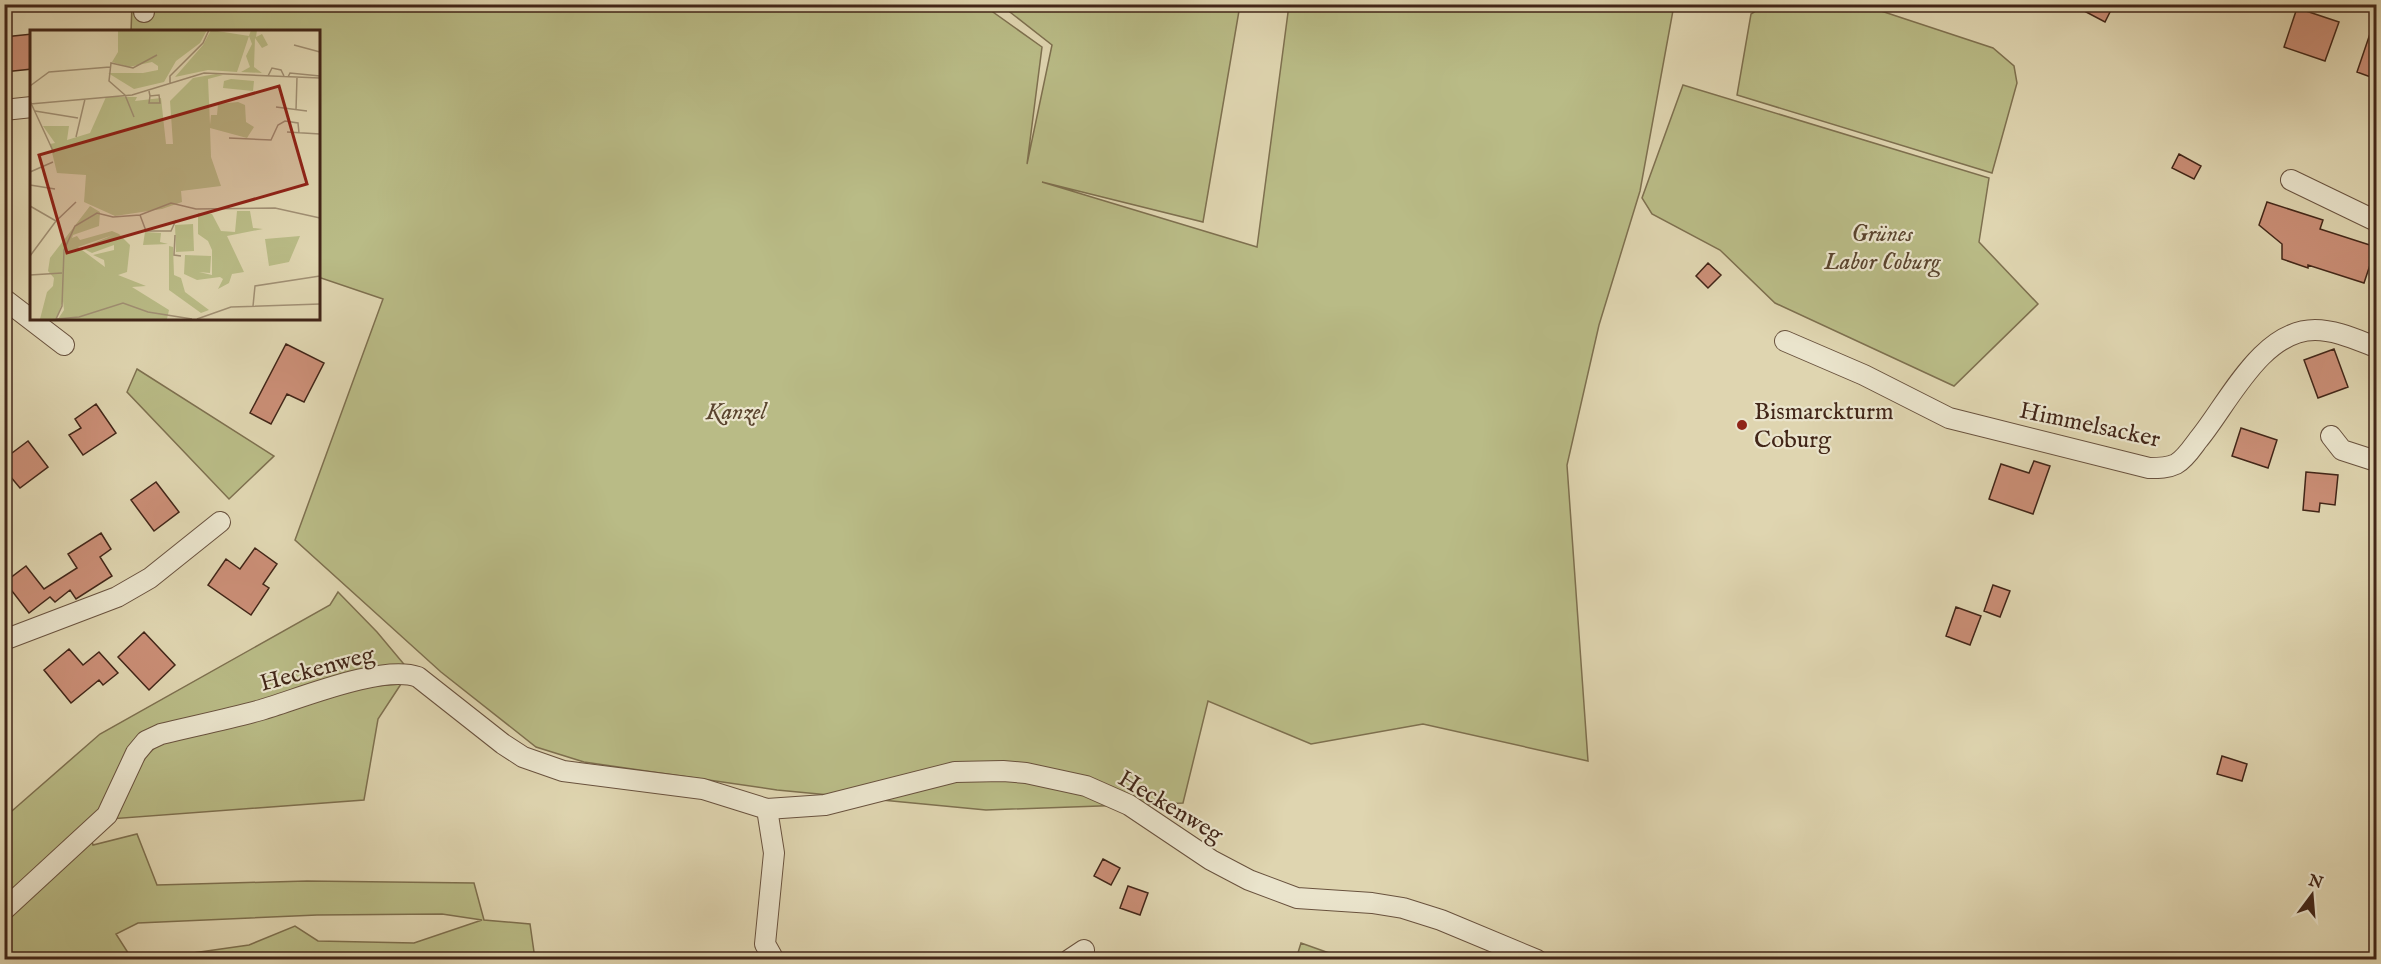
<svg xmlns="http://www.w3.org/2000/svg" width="2381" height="964" font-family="'IM FELL English',serif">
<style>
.green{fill:#b9bb86;stroke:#7e704f;stroke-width:1.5}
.building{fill:#ca8e76;stroke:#422618;stroke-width:1.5}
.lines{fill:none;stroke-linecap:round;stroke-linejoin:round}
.minor-casing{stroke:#69523e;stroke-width:22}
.minor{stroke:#eae4cc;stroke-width:20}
.poi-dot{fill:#8f2418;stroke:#eae4cc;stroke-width:2}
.labels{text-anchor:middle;stroke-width:4.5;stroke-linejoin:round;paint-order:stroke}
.park-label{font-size:24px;font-style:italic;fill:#5a442e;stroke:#eae4cc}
.poi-label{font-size:24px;fill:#422618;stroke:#eae4cc;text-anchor:start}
.street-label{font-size:24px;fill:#422618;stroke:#eae4cc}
.inset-road{fill:none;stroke:#a08f73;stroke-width:1.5}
.view{fill:#8f2418;fill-opacity:0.15;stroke:#8f2418;stroke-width:3}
.inset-edge{fill:none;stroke:#422618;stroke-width:3}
</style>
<rect width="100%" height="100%" fill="#dfd5b0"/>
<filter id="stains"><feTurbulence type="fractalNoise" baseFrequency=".00333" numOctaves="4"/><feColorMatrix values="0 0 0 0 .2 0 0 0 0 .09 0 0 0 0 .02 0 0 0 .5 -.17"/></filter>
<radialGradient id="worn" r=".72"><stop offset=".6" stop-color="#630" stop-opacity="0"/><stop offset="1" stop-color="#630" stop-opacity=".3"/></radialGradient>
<!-- green -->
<path class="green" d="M132,4L983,5L1042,47L1027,164L1052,45L1006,9L1007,5H1240L1203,222L1042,182L1257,247L1289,5H1674L1640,191L1599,325L1567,465L1588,761L1423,724L1311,744L1208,701L1183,803L986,810L777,790L584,762L536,747L441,672L295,540L383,299L318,277V32H131Z
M1765,5H1863L1993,48L2014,66L2017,83L1992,173L1737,95L1751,14Z
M1683,85L1989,178L1979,242L2038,304L1954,386L1775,303L1720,250L1652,214L1642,198Z
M137,369L274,456L229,499L127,392Z
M338,592L377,632L413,675L161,734L89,831L93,845L137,834L157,885L307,881L474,883L484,920L530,924L535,959L159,960L157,958L249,945L295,926L318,941L414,943L482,920L442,914L317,915L138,923L116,934L132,959H5V817L100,734L330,605Z
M401,684L378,719L364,800L110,819C122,798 138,761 157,746C162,743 169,741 175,739L363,687Z
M1301,943L1346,959H1296Z"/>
<!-- building -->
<path class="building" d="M2071,4H2114L2105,22Z
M2297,8L2339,22L2325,61L2284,47Z
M2374,22H2376V79L2357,72Z
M32,34V69L4,72V37Z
M2179,154L2201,166L2194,179L2172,168Z
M2267,202L2323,220L2320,229L2376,247L2364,283L2308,265V268L2282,259V244L2259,225Z
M1708,263L1721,275L1708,288L1696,276Z
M286,344L324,363L304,402L287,394L271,424L250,413Z
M2334,349L2348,387L2318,398L2304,360Z
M96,404L116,433L83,455L69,435L81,428L75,419Z
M2241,428L2277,440L2268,468L2232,456Z
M28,441L48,467L20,488L4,469V459Z
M2034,461L2050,466L2033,514L1989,499L2001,464L2029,473Z
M2306,472L2338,475L2335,505L2320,503L2319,512L2303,510Z
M156,482L179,512L154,531L131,500Z
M101,533L111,549L100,557L112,576L76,599L70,590L55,602L50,597L29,613L5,582L26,566L44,589L77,568L68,554Z
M255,548L277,564L263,584L269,588L251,615L208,585L226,559L240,569Z
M1993,585L2010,591L2000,617L1984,611Z
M1956,607L1981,616L1970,645L1946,636Z
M144,632L175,665L149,690L118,657Z
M69,649L83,665L99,652L118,673L103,685L99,680L71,703L44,670Z
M2222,756L2247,764L2242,781L2217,774Z
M1103,859L1120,868L1111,885L1094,876Z
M1128,886L1148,893L1140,915L1120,908Z"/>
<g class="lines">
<!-- minor casing -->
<g class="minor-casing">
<path id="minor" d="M144,4V12
M4,110L32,107
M2291,180L2376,221
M4,299L64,345
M1785,341L1864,375L1949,418L2149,468C2159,468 2168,468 2176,464C2185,459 2192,448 2198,440C2228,404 2261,330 2315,330C2336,330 2357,340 2376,347
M2331,436L2342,450L2376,461
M4,640L117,597L150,578L220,522
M767,809L774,853L765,944L774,960
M4,910L107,815L136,753L146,741L161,734C194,726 228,719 261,710C299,699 382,664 418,677L503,744L523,757L563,771L703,789L767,809L825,805L955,772L1003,771L1026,773L1086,786L1129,805L1211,860L1249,880L1297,898L1372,903L1403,908L1441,920L1537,960
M1069,960L1084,950"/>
</g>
<!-- minor -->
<use href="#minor" class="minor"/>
</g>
<!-- markers -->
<circle class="poi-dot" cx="1742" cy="425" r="6"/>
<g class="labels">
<!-- park labels -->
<g class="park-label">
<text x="1882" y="241">Grünes<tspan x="1882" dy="28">Labor Coburg</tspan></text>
<text x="736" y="419">Kanzel</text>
</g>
<!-- poi labels -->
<g class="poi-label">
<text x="1754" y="419">Bismarckturm<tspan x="1754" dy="28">Coburg</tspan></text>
</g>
<!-- street labels -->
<g class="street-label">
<text transform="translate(2090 424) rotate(12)" y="8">Himmelsacker</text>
<text transform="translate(317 668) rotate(-15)" y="8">Heckenweg</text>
<text transform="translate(1171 806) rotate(31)" y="8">Heckenweg</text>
</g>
</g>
<!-- overview -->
<g transform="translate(30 30)">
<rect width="290" height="290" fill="#dfd5b0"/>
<path d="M88,0H177L170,13L146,31L134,52L104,59L78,43H113L128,40V36L122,32L99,37L82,32L88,22ZM181,0L219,6L221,0H227L226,7L232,4L238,15L232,18L225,8L224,37L232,43L211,42L220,37L216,26L222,14L219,6L207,42L178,40L145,47L173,15ZM186,44L193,45L178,49L180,95L181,85H187L188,74L208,72L215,75L216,92L224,97L217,108L180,98L181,127L191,156L151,161L152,172L132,179L85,186L54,172L56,145L27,143L20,114L25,113L13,96H39L37,110L60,103L76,67H107L105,71L131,68L136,114H143L140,71L163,48ZM201,49L224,51L223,61L193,58L194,51ZM60,176L70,182L69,196L43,205L42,208L47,206L50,210L82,201L89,204L100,215L97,242L88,245L116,256L102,257L139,280L137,289H28L34,280L33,271L26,289H10L17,262L23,256L24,248L18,241L20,228ZM83,205L52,218L62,223L84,215V220L63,225L74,230L75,237L48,217ZM207,181H220L223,198L233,199L197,206L214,242L202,244L199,253L188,259L193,249L190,247L167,250L154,244L155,225L181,226L180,243L169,242L182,245V220L178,211L168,204V183L182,184L191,201L205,202ZM163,194L164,221L146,222L145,195ZM115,202L131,203L130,212L138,214L113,215ZM270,206L259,232L239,236L235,209ZM139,216L143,217L144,245L151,248L155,262L179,280L171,283L139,260Z" fill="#b9bb86" fill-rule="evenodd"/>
<path class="inset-road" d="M264,15L290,22M238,46L242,38L251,40L254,46M258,47L260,43L290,46M140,54V46L173,13L179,0M0,56L19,42L80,37M119,61L120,66L129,65L130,73H119L120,66M95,65L79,51L81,33L103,38L127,25M95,65L104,87M0,71L24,123M0,74L102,65L174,43L290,48M246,77L277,81M266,80L267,47M5,81L48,88M257,102L290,104M46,107L55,69M199,108L241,110L248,95L255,91L268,93L269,103M0,142L23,132M0,155L25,159M0,176L26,191L46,172M110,185L116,201H141L146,190M145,205L144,225L151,226M0,226L26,191M0,245L32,243M223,276L225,256L290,246M26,289L32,276L34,220L45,196L67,183L83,187L110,185L141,173L166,179L245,178L290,188M27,289L49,287L93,273L118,282L162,289M167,289L201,277L290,274"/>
<path class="view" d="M249,56L277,154L37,223L9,125Z"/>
<rect width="290" height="290" class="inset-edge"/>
</g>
<!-- margin -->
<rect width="2381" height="964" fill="none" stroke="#dfd5b0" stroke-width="24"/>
<rect x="6" y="6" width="2369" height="952" fill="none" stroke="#422618" stroke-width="3"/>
<rect x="12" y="12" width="2357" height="940" fill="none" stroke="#422618" stroke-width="1.5"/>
<!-- north arrow -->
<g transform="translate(2312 895) rotate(16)" stroke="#eae4cc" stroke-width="4.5" paint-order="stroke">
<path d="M0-4.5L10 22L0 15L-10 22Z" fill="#422618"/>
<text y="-9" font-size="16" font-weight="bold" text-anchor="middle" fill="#422618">N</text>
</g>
<rect width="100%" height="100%" filter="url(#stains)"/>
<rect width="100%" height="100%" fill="url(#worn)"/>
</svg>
